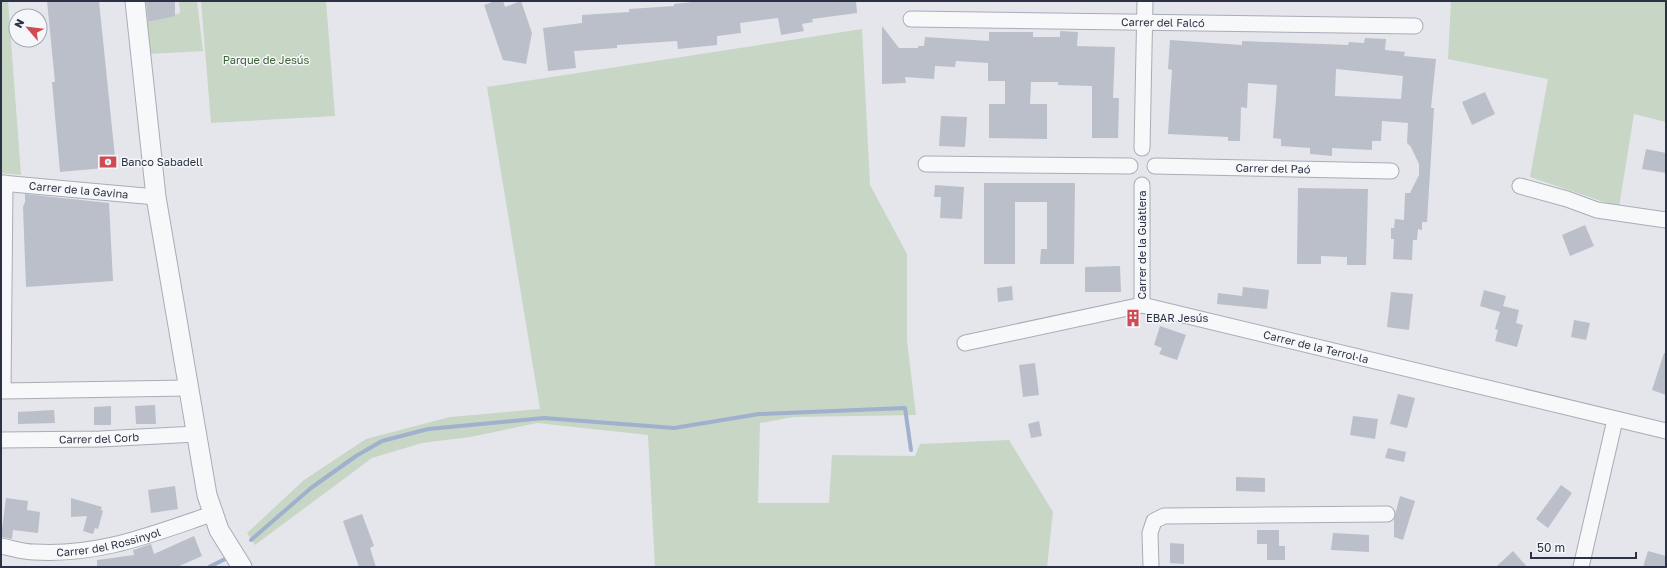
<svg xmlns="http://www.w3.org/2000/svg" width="1667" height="568" font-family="'Golos Text',sans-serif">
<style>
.green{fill:#c8d6c5}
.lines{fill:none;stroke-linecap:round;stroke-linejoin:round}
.stream{stroke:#9fb1cc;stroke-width:4}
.building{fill:#bbbfca;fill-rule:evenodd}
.minor-casing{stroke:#a9acb7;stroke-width:17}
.tertiary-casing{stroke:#a9acb7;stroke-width:21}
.minor{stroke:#f7f8fa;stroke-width:15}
.tertiary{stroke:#f7f8fa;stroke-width:19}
.labels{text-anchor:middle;stroke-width:3;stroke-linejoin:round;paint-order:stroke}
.street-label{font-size:11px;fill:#2b3245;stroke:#f4f6f9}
.park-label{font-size:11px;fill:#3c6138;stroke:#f4f6f9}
.poi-label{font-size:11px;fill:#2b3245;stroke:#f4f6f9;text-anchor:start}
</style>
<rect width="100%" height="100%" fill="#e4e6ec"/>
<!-- green -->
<path class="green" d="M1,1H8L21,175L1,173Z
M179,1H197L203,51L149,54L146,23L180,13Z
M201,1H326L335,116L211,123Z
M1451,1H1666V122L1634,114L1619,207L1530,177L1548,79L1448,59Z
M862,29L870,185L907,254V341L916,415L794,417L760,423L758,503H829L832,455L915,456L920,444L1009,440L1053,512L1047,567H655L648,435L537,423L470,437L422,443L372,458L255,545L247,533L304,480L366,439L450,417L540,409L487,87Z"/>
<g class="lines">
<!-- stream -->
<path class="stream" d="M251,540L311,488L356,456L382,441L428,429L544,418L674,428L759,414L905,408L911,450
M209,567L225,559"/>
</g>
<!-- building -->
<path class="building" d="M47,1H99L116,167L60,172L52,82H55Z
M146,1H175V16L148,22Z
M495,1H503L505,7L521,1L532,33L526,64L503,60L484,5Z
M701,1H856L857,13L812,19L813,22L802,24L804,31L781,35L778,18L740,23L741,33L717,36V45L678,49L677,41L617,45V48L574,51L576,68L548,71L543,28L582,23V15L629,12V9L674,6V4Z
M882,26L899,48H918V46H924L925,37L989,41V32H1033V37H1060V31L1078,32L1077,46L1115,47L1113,98H1119L1118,138H1092V86L1058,85V82H1031L1030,104H1047V139L989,138V104H1005V81H988V63L956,61L955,67L935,66L934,79L905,77L906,83L882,84Z
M1365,38L1386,39L1385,50L1405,52L1404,56L1436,59L1431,108H1434L1427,222H1422V230L1418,229L1417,240H1413L1412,260L1393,259L1394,239H1391V228H1394L1395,219L1404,220L1405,193H1410L1419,175V164L1411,147L1407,143L1408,123L1382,121L1381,141H1372V150L1332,148V156L1310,154V148L1281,146V139L1273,138L1277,85L1248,83L1247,108L1241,107L1240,141H1228V137L1168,134L1172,70L1168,69L1170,40L1242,45V41L1348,45L1349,42L1364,43ZM1336,69L1403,76L1401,99L1335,96Z
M1485,92L1495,114L1472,125L1462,102Z
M941,116L967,117L965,147L939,146Z
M1646,149L1666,153V173L1642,169Z
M984,183H1075L1074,264H1040L1041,249H1047V202H1015V264H984Z
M935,185L964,187L962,219L940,218L941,197H934Z
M1298,188L1368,189L1366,265H1347V257L1321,256V264H1297Z
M25,194L109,203L113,281L26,287L23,207L25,202Z
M1585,225L1594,246L1570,256L1562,235Z
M1120,266L1121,292H1085V267Z
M1012,286L1013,300L998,302L997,288Z
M1243,287L1269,290L1267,309L1217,304L1218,293L1242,296Z
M1484,290L1506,296L1503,306L1519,310L1516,323L1523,325L1517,347L1495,341L1498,330L1495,329L1500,312L1480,306Z
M1391,292L1413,294L1409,330L1387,327Z
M1574,320L1590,323L1586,340L1571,337Z
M1160,326L1186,335L1177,360L1159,354L1162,348L1154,345Z
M1664,353H1666V395L1652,390Z
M1035,363L1039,395L1023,397L1019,365Z
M1398,394L1415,398L1407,428L1390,424Z
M155,405L156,424H136L135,406Z
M111,406V425H94V407Z
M54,410L55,423L18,424V412Z
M1353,416L1378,419L1375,439L1350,435Z
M1039,421L1042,436L1031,438L1028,424Z
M1388,448L1406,452L1404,462L1385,458Z
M1236,477L1265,478V492L1236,491Z
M1561,485L1572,493L1548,528L1536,519Z
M175,486L178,509L151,513L148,490Z
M1400,496L1415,501L1403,540L1394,537V519Z
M6,498L28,501L27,510L40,512L38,533L13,530L12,539L1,537Z
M71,498L102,507L101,510L103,511L98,529L95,528L93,534L83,531L87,516L71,517Z
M362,514L374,546L370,548L376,567H359L343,521Z
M1257,530H1279V546H1285V560H1267V544H1257Z
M1333,533L1369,535V552L1331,550Z
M194,536L202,556L177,567H97V560L134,555L133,550L151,544L154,554Z
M1170,543L1184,544V564L1170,563Z
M1513,551L1527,567H1496Z
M1648,551L1666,556V567H1643Z"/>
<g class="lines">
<!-- minor casing -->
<g class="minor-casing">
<g id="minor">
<path id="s1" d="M911,19L1415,26"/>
<path d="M1142,148L1145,1"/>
<path d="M926,164L1130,166"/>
<path id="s2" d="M1155,166L1391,171"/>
<path id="s3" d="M1,183L156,197"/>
<path d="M5,183L3,391L188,388"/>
<path d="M1142,185V305"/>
<path d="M1520,186L1567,199L1597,210L1666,220"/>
<path id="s4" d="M965,343L1142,305L1666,431"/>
<path id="s5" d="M1,440L101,439L196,434"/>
<path id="s6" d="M1,546C12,548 23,552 34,552C100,556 152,534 212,514"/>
<path d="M1151,567L1150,533L1154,521L1164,516L1387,514"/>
<path d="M1581,567L1615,420"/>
</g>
</g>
<!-- tertiary casing -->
<g class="tertiary-casing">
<path id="tertiary" d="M135,1L156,197L207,495L219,530L242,567"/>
</g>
<!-- minor -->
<use href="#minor" class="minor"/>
<!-- tertiary -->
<use href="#tertiary" class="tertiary"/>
</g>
<!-- icons -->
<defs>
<g id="bank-bare" transform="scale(1.38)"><path d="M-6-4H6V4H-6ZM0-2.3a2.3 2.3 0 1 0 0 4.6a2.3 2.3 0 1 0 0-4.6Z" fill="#d04a53" stroke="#f4f6f9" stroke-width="2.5" paint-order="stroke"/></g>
<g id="building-bare" transform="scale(1.38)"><path d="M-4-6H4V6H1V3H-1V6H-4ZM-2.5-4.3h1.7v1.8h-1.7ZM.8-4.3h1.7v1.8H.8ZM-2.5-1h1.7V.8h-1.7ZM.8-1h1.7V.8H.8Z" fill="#d04a53" stroke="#f4f6f9" stroke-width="2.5" paint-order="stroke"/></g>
</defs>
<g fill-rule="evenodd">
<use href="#bank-bare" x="108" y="162"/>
<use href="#building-bare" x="1133" y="318"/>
</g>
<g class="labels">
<!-- street labels -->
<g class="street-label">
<text dy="4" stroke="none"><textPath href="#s1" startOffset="252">Carrer del Falcó</textPath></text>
<text dy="4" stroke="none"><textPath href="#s2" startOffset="118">Carrer del Paó</textPath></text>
<text dy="4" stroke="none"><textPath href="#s3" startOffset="78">Carrer de la Gavina</textPath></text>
<text transform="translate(1142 245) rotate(-90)" y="4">Carrer de la Guàtlera</text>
<text dy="4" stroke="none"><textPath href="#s4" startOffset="360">Carrer de la Terrol·la</textPath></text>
<text dy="4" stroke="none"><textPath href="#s5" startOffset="98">Carrer del Corb</textPath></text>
<text dy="4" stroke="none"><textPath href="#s6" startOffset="109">Carrer del Rossinyol</textPath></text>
</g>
<!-- park labels -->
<g class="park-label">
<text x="266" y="64">Parque de Jesús</text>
</g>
<!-- poi labels -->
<g class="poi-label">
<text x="121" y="166">Banco Sabadell</text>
<text x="1146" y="322">EBAR Jesús</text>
</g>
</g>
<!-- border -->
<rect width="1667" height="568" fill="none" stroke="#2b3245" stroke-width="4"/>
<!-- north arrow -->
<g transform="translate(28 28) rotate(298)"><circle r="19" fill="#f4f6f9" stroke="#a4a8b1"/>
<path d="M0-3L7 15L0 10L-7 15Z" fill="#d04a53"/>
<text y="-6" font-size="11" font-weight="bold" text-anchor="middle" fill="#2b3245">N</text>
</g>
<!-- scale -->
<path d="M1531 552v6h105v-6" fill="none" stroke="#2b3245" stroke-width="2"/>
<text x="1537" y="552" font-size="12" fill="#2b3245" stroke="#f4f6f9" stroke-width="3" paint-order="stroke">50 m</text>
</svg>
